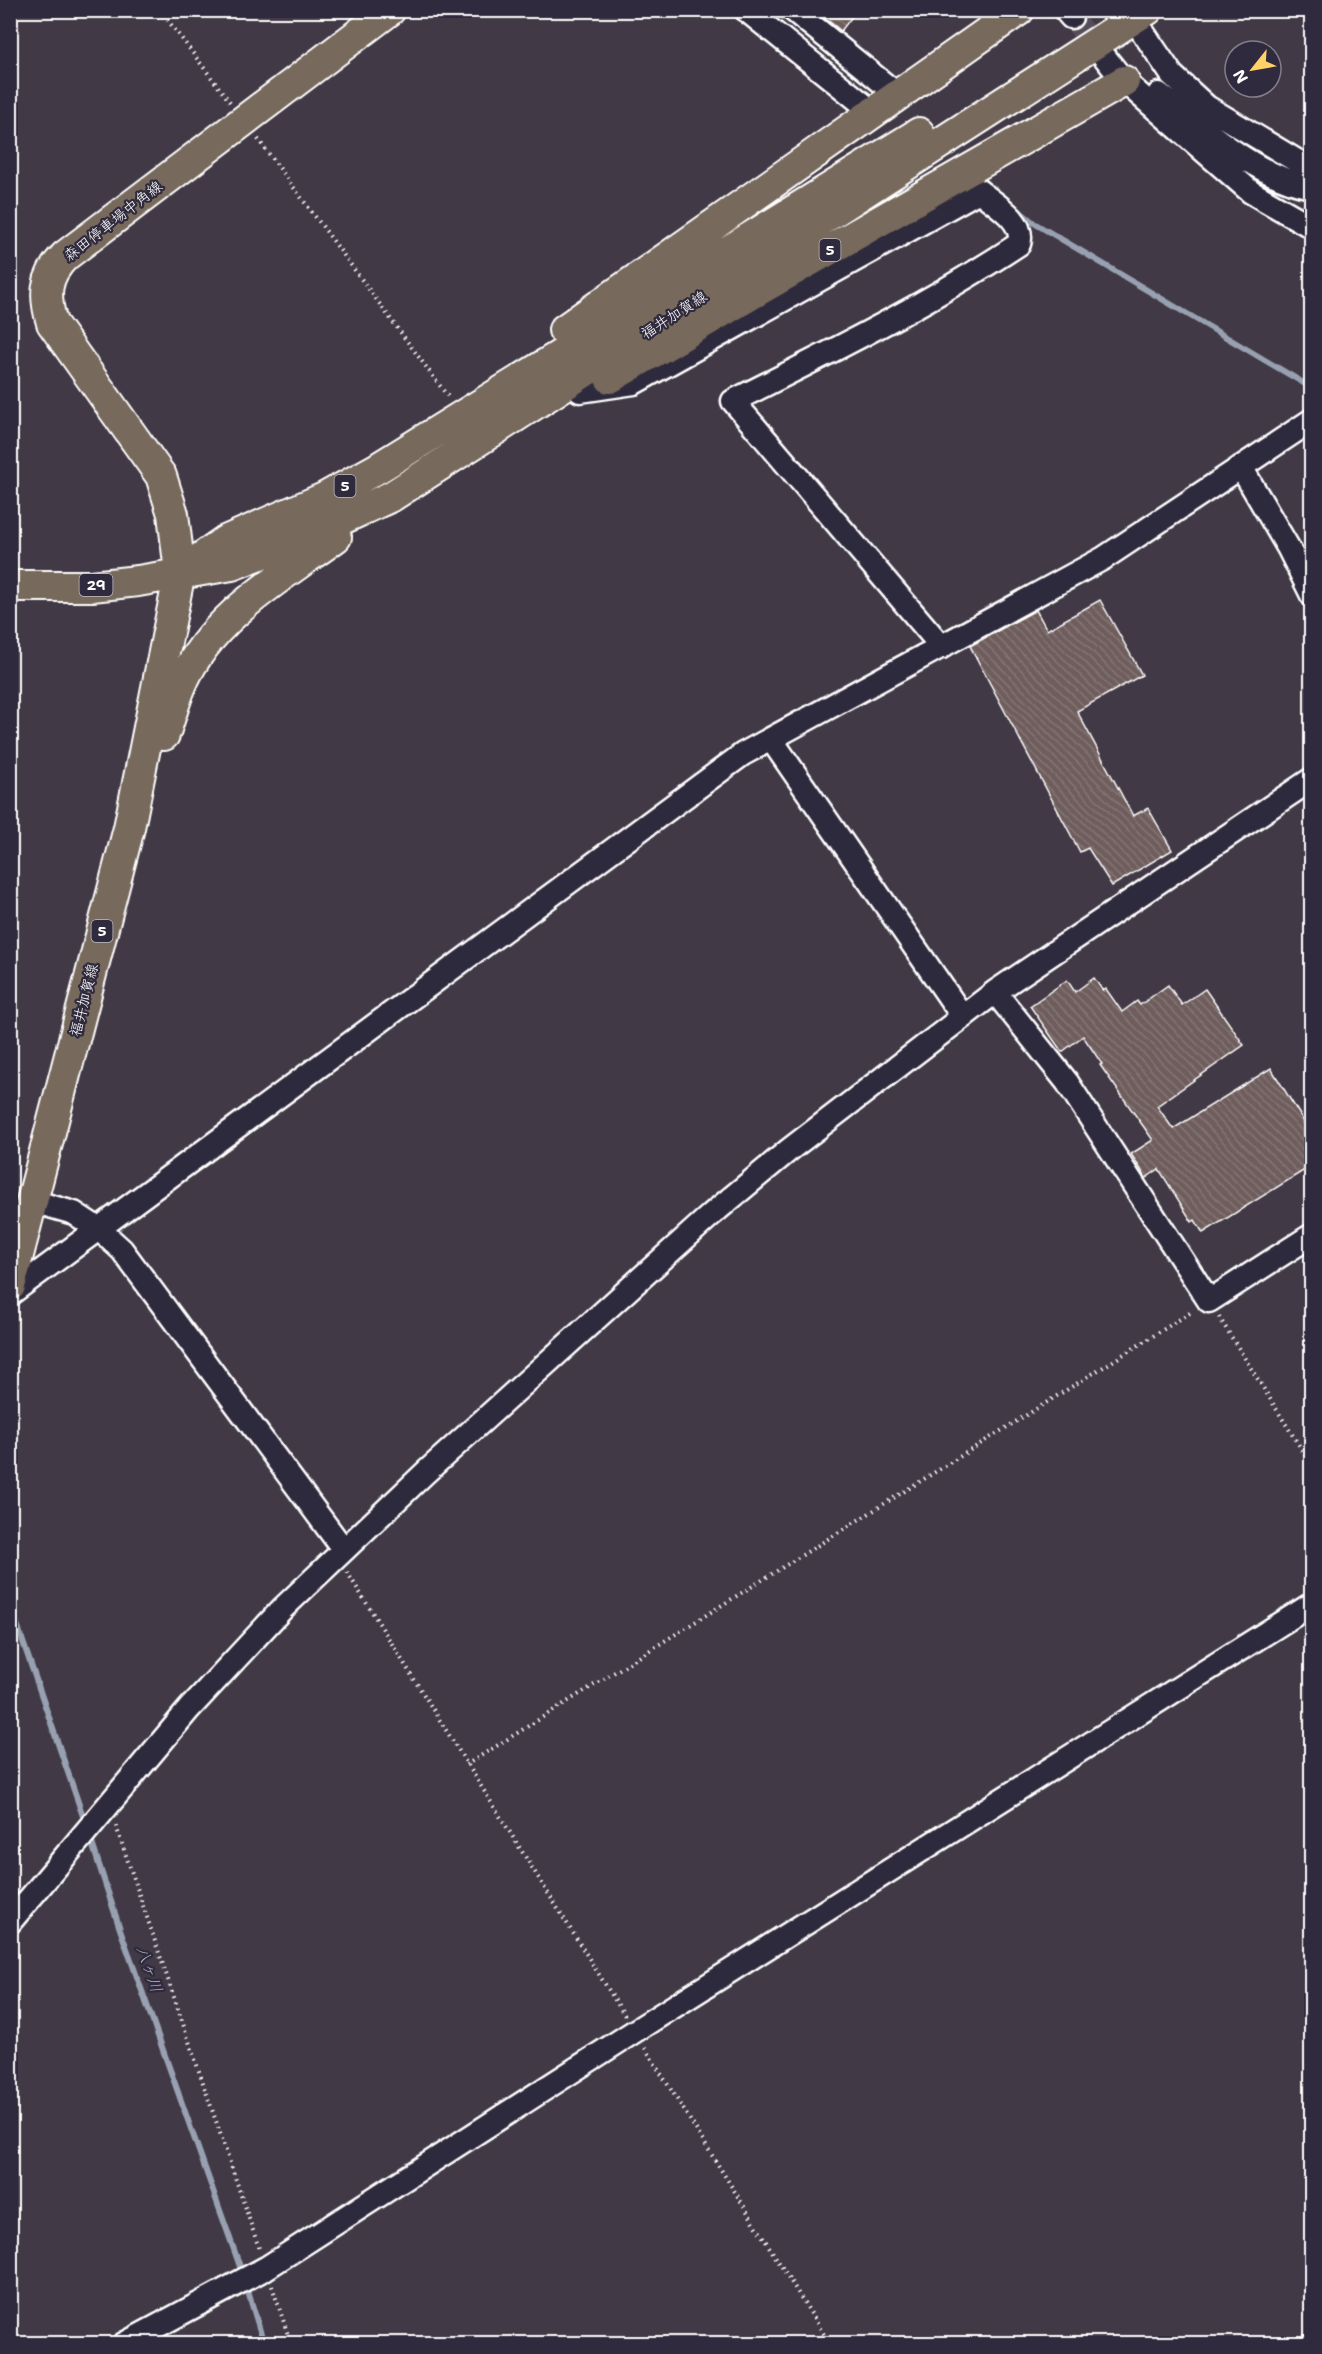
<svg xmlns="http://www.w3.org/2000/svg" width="1322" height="2354" font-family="'Shantell Sans','Klee One',sans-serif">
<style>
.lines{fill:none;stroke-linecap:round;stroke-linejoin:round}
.stream{stroke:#98a1b1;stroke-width:6}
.building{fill:url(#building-back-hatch);stroke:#fff;stroke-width:1.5}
.minor-tunnel{stroke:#554d58;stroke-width:22;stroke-dasharray:22 11;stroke-linecap:butt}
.minor-casing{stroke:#fff;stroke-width:27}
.major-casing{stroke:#fff;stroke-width:34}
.path{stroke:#fff;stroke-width:4;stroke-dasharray:1.5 4.5;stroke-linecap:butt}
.minor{stroke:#2f2a3d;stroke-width:22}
.major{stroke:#77695c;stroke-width:30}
.labels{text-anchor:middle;stroke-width:4.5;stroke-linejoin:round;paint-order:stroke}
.shield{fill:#2f2a3d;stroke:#c1bfc5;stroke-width:1.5}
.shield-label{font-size:14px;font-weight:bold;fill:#fff}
.street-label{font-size:15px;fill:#fff;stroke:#2f2a3d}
.water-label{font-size:16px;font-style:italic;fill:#b2b9c4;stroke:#2f2a3d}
</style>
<defs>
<pattern id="building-back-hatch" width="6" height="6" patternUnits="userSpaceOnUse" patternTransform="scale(1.5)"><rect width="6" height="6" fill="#6e5d5b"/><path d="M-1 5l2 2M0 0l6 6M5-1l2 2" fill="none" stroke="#847574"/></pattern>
</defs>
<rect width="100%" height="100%" fill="#423946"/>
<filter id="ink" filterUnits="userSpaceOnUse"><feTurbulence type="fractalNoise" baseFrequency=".0167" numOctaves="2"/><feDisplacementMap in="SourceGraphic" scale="12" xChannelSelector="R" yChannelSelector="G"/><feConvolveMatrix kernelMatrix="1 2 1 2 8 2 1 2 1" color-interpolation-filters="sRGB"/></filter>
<g filter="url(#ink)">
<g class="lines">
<!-- stream -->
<path class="stream" d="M776,10L790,21
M1017,209L1034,223L1312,388
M10,1604L85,1822
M89,1834L120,1929L243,2275
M246,2285L264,2344"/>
</g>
<!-- building -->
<path class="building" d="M815,10H857L841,31Z
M1100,600L1142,675L1077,711L1133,816L1148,808L1172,850L1112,886L1088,848L1080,852L970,646L1036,610L1047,630Z
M1094,978L1103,991L1106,989L1122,1012L1137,1001L1140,1005L1168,985L1182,1005L1205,989L1244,1045L1157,1106L1173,1129L1271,1068L1311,1133V1166L1203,1233L1195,1220L1192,1222L1159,1169L1146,1178L1131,1154L1153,1140L1100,1065L1102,1064L1083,1036L1062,1052L1030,1006L1067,980L1075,992Z"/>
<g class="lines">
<!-- minor-tunnel -->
<path class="minor-tunnel" d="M1071,17L1099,50"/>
<!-- minor casing -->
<g class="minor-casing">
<path id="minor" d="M746,10L874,113
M793,10L899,96
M1065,10L1071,17
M1128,10L1172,75L1207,107L1312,170
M1099,50L1124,81L1251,192L1312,227
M1159,94C1202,127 1257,178 1312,187
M580,391L634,383L979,191C995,204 1026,221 1019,244C928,304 831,352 733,401L942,647
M1241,467L1289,549L1312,595
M771,739L963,1017
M995,992L1067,1082L1209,1301L1312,1235
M32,1201L74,1213L100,1230L122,1250L344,1550
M10,1294L743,754L1104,558L1312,420
M10,1922L189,1709L283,1608L426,1472L712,1214L789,1150L995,992L1312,779
M124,2344L266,2268L635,2031L1312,1604"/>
</g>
<!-- major casing -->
<g class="major-casing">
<path id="major" d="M564,330L1019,10
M610,378L752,294L1124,81
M185,569L225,541L324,498L378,468L919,133
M10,586H92L138,581L232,565L299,539L392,496L1147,10
M164,735C170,718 175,699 182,683C211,617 280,578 336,537
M10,1286L129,828L180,572L173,514L161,476L52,323C44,296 44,277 65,256L390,10"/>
</g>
<!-- path -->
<path class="path" d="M160,10L230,102
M258,139L449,398
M1219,1317L1312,1466
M347,1572L625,2016
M466,1765L1193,1311
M116,1826L260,2251
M645,2048L830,2344
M272,2286L291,2344
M10,2334L14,2344
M1288,2344L1312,2331"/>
<!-- minor -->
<use href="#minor" class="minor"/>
<!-- major -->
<use href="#major" class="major"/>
</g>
</g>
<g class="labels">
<!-- shield labels -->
<g class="shield">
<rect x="819.5" y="239" width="21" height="22" rx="4.5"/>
<rect x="334.5" y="475" width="21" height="22" rx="4.5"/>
<rect x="79.5" y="574" width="33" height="22" rx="4.5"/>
<rect x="91.5" y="920" width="21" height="22" rx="4.5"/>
</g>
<g class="shield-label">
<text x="830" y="255">5</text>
<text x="345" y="491">5</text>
<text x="96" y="590">29</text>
<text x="102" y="936">5</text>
</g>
<!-- street labels -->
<g class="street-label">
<text transform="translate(113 221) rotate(-38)" y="5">森田停車場中角線</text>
<text transform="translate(674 315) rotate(-33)" y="5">福井加賀線</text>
<text transform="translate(84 1000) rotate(-76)" y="5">福井加賀線</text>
</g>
<!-- water labels -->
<g class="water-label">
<text transform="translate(150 1969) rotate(71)" y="6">八ヶ川</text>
</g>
</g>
<!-- margin -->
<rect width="1322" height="2354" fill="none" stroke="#2f2a3d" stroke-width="36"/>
<rect x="18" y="18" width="1286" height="2318" fill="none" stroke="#fff" stroke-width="2" filter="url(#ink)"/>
<!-- north arrow -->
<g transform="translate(1253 69) rotate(239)"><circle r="28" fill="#2f2a3d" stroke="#827f8b" stroke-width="1.5"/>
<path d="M0-4.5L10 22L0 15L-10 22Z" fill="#ffd166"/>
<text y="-9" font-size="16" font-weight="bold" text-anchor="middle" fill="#ffffff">N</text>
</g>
</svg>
